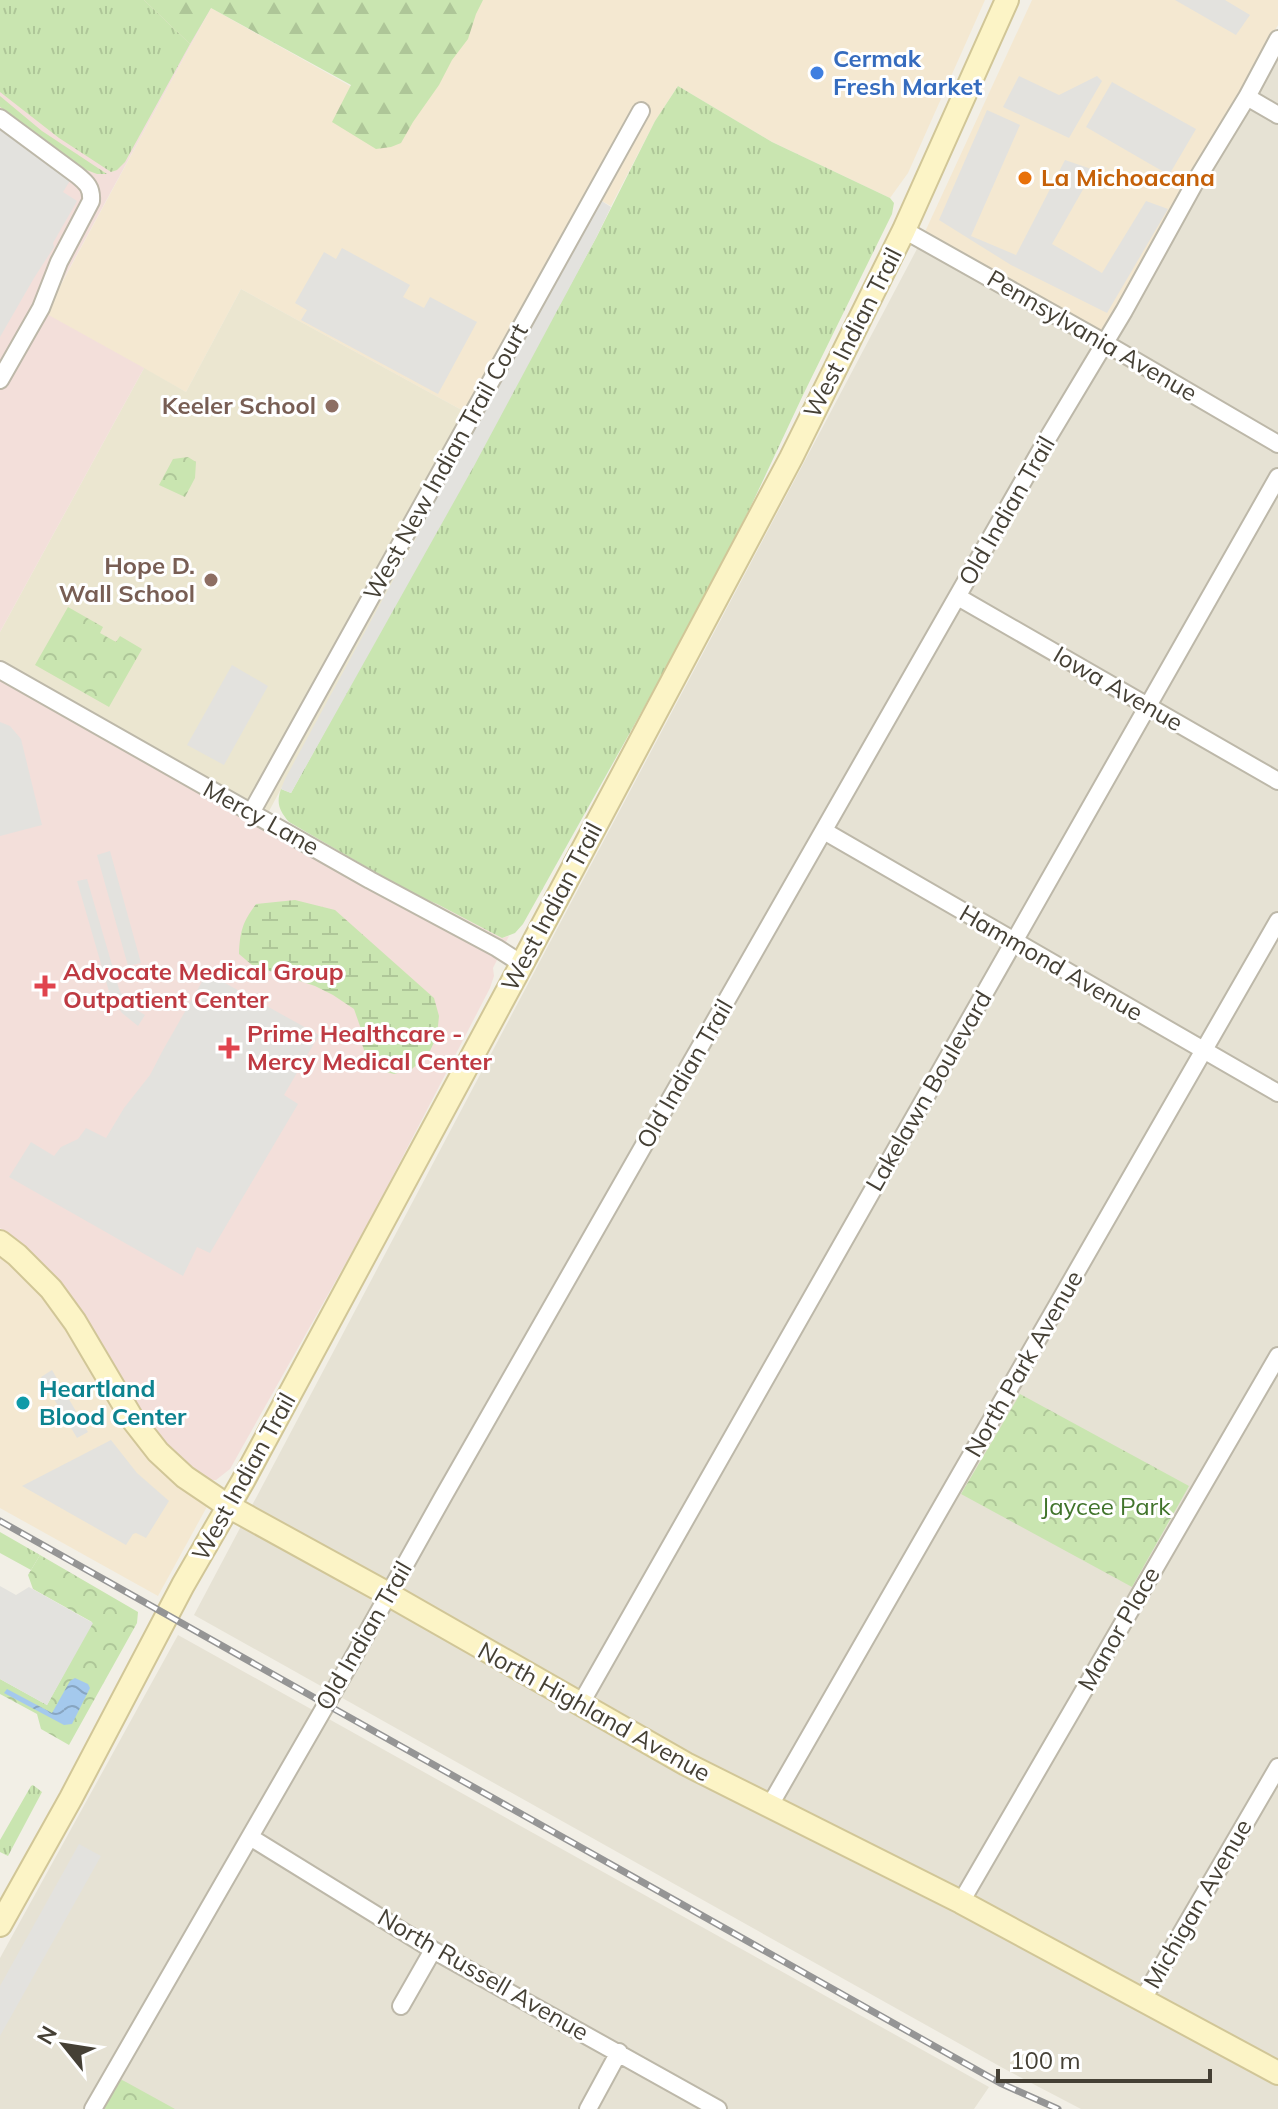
<svg xmlns="http://www.w3.org/2000/svg" width="1278" height="2109" font-family="Mulish,sans-serif">
<style>
.residential{fill:#e6e2d4}
.commercial{fill:#f4e8d1}
.education{fill:#ebe6d0}
.medical{fill:#f3dfda}
.grass{fill:url(#grass-tufts)}
.forest{fill:url(#forest-firs)}
.wetland{fill:url(#wetland-marsh)}
.park{fill:url(#park-crowns)}
.parking{fill:#e3e2de}
.water{fill:url(#water-waves)}
.lines{fill:none;stroke-linecap:round;stroke-linejoin:round}
.street-casing{stroke:#bdb8a9;stroke-width:20}
.secondary-casing{stroke:#d1c697;stroke-width:26}
.street{stroke:#fff;stroke-width:16}
.secondary{stroke:#fcf4c6;stroke-width:22}
.rail-casing{stroke:#959595;stroke-width:7}
.rail{stroke:#fff;stroke-width:4;stroke-dasharray:12;stroke-linecap:butt}
.shop-dot{fill:#3f7fe0;stroke:#fff;stroke-width:3}
.food-dot{fill:#e8710a;stroke:#fff;stroke-width:3}
.education-dot{fill:#8d6e63;stroke:#fff;stroke-width:3}
.health-dot{fill:#e0444e;stroke:#fff;stroke-width:3}
.culture-dot{fill:#0f9aa8;stroke:#fff;stroke-width:3}
.labels{text-anchor:middle;stroke-width:6;stroke-linejoin:round;paint-order:stroke}
.shop-label{font-size:24px;font-weight:bold;fill:#366cbe;stroke:#fff;text-anchor:start}
.food-label{font-size:24px;font-weight:bold;fill:#c56008;stroke:#fff;text-anchor:start}
.street-label{font-size:24px;fill:#454035;stroke:#fff}
.education-label{font-size:24px;font-weight:bold;fill:#785e54;stroke:#fff;text-anchor:end}
.health-label{font-size:24px;font-weight:bold;fill:#be3a42;stroke:#fff;text-anchor:start}
.culture-label{font-size:24px;font-weight:bold;fill:#0d838f;stroke:#fff;text-anchor:start}
.park-label{font-size:24px;fill:#41742b;stroke:#fff}
</style>
<defs>
<pattern id="grass-tufts" width="24" height="20" patternUnits="userSpaceOnUse" patternTransform="scale(2)"><rect width="24" height="20" fill="#c9e5b0"/><path d="M3 7l-1-3M5 7V3M7 7l1-3M15 17l-1-3M17 17v-4M19 17l1-3" fill="none" stroke="#aec698"/></pattern>
<pattern id="forest-firs" width="22" height="20" patternUnits="userSpaceOnUse" patternTransform="scale(2)"><rect width="22" height="20" fill="#c9e5b0"/><path d="M5 1l3.5 6h-7zM16 11l3.5 6h-7z" fill="#aec698"/></pattern>
<pattern id="wetland-marsh" width="20" height="14" patternUnits="userSpaceOnUse" patternTransform="scale(2)"><rect width="20" height="14" fill="#c9e5b0"/><path d="M1 5h8M5 5V1M11 12h8M15 12V8" fill="none" stroke="#aec698"/></pattern>
<pattern id="park-crowns" width="20" height="18" patternUnits="userSpaceOnUse" patternTransform="scale(2)"><rect width="20" height="18" fill="#c9e5b0"/><path d="M2 6a3 3 0 1 1 6 0M12 15a3 3 0 1 1 6 0" fill="none" stroke="#aec698"/></pattern>
<pattern id="water-waves" width="16" height="10" patternUnits="userSpaceOnUse" patternTransform="scale(2)"><rect width="16" height="10" fill="#a4c9ed"/><path d="M0 5q4-4 8 0t8 0" fill="none" stroke="#87a5c1"/></pattern>
</defs>
<rect width="100%" height="100%" fill="#f2efe6"/>
<!-- residential -->
<path class="residential" d="M1278,37V2109H1081L1001,2067L194,1615L918,247L1092,347Z
M178,1635L989,2087L974,2109H0V1958Z"/>
<!-- commercial -->
<path class="commercial" d="M400,0H985L908,173L890,198L772,142L678,86L655,121L611,206L600,200L478,419L241,289L186,392L45,314L211,8L352,87Z
M1032,0H1278V25L1092,347L918,247Z
M0,1248L40,1288L79,1344L144,1453L174,1480L209,1503L158,1596L0,1508Z"/>
<!-- education -->
<path class="education" d="M241,289L478,419L442,486L422,527L268,813L0,660V632L144,368L186,392Z"/>
<!-- medical -->
<path class="medical" d="M0,0H206L211,8L45,313L144,368L0,632Z
M0,660L413,894L437,904L502,938L509,936L493,968L494,976L490,988L371,1218L230,1469L216,1480H206L198,1476L160,1442L65,1289L26,1247L0,1228Z"/>
<!-- grass -->
<path class="grass" d="M0,0H144L190,44L125,162L117,170L111,172L59,138L0,92Z
M678,86L772,142L890,198L894,203L892,214L803,395L750,508L689,627L523,924L515,933L502,938L437,904L413,894L289,822C279,810 276,803 281,789L291,793L596,238L655,121Z
M0,96L42,131L107,174H97L84,169L0,107Z
M0,1532L40,1555L31,1570L0,1553Z
M33,1785L42,1792L8,1856L0,1852V1840L31,1786Z"/>
<!-- forest -->
<path class="forest" d="M144,0H483L476,14L468,39L452,60L439,85L413,122L401,143L391,147L376,149L332,122L351,85L211,8L190,44Z"/>
<!-- wetland -->
<path class="wetland" d="M295,900L335,910L434,998L439,1016L437,1036L429,1053L412,1069L394,1074L379,1070L367,1059L361,1041V1029L354,1009L333,995L315,986L252,965L239,954C240,932 242,923 256,904Z"/>
<!-- park -->
<path class="park" d="M188,457L196,462L195,478L185,497L159,485L173,459Z
M68,607L103,627L100,633L116,642L120,636L142,649L109,707L35,665Z
M1020,1394L1189,1486L1132,1587L961,1494Z
M40,1555L138,1612L137,1623L69,1745L41,1729L37,1714L0,1694V1679L47,1705L92,1622L33,1589L28,1575Z
M120,2079L126,2082L175,2109H103Z"/>
<!-- parking -->
<path class="parking" d="M1175,0H1225L1250,15L1236,35Z
M1019,76L1059,95L1097,76L1102,81L1069,138L1003,107Z
M1112,82L1196,129L1169,175L1086,127Z
M987,110L1020,125L971,236L1016,255L1065,160L1094,170L1052,244L1102,273L1146,201L1168,209L1107,313L1011,265L939,220Z
M0,128L71,179L63,192L77,201L53,243L54,247L34,278L0,337Z
M600,200L611,207L596,238L474,466L291,793L281,789L285,779L422,527L442,486Z
M342,248L410,285L403,297L424,308L430,297L477,322L438,394L301,320L307,310L295,303L324,252L336,259Z
M232,665L268,686L224,765L187,745Z
M0,722L10,726L21,739L42,825L0,836Z
M110,851L141,963L128,966L97,855Z
M87,879L119,989L127,1004L145,1015L138,1026L122,1013L110,995L77,881Z
M207,973L319,1035L284,1095L298,1104L210,1253L197,1247L183,1276L9,1177L31,1142L54,1156L61,1147L78,1139L86,1128L106,1138L124,1108L150,1075L163,1050Z
M52,1370L88,1432L77,1438L41,1377Z
M111,1440L137,1473L169,1501L146,1538L136,1533L133,1534L126,1545L22,1486Z
M0,1586L16,1595L29,1587L93,1623L47,1705L0,1679Z
M79,1844L101,1856L0,2036V1986Z"/>
<!-- water -->
<path class="water" d="M75,1678L88,1684L90,1688L72,1724L64,1725L4,1693L7,1689L52,1713L70,1681Z"/>
<g class="lines">
<!-- street casing -->
<g class="street-casing">
<path id="street" d="M1247,97L1278,115
M0,118L77,175C87,183 92,188 91,201L59,262L41,308L0,380
M904,230L1105,343L1278,444
M958,597L1278,781
M0,670L370,880L497,948L522,964
M251,813L641,111
M824,831L1278,1093
M580,1705L1278,477
M769,1807L1278,921
M250,1837L433,1950L718,2109
M961,1902L1278,1356
M1143,1999L1278,1767
M401,2006L433,1950
M93,2109L349,1665L443,1497L1046,441L1124,311L1197,179L1247,97L1278,39
M588,2109L619,2052"/>
</g>
<!-- secondary casing -->
<g class="secondary-casing">
<path id="secondary" d="M0,1242L17,1255L51,1289L75,1322L133,1420L158,1452L185,1477L228,1506L388,1594L686,1764L961,1902L1278,2073
M0,1925L71,1798L183,1585L243,1481L522,964L791,458L904,230L1007,0"/>
</g>
<!-- street -->
<use href="#street" class="street"/>
<!-- secondary -->
<use href="#secondary" class="secondary"/>
<!-- rail casing -->
<g class="rail-casing">
<path id="rail" d="M0,1521L1000,2083L1058,2109"/>
</g>
<!-- rail -->
<use href="#rail" class="rail"/>
</g>
<!-- markers -->
<circle class="shop-dot" cx="817" cy="73" r="8"/>
<circle class="food-dot" cx="1025" cy="178" r="8"/>
<g class="education-dot">
<circle cx="332" cy="406" r="8"/>
<circle cx="211" cy="580" r="8"/>
</g>
<g class="health-dot">
<path d="M41 974h8v8h8v8h-8v8h-8v-8h-8v-8h8z"/>
<path d="M225 1036h8v8h8v8h-8v8h-8v-8h-8v-8h8z"/>
</g>
<circle class="culture-dot" cx="23" cy="1403" r="8"/>
<g class="labels">
<!-- shop labels -->
<g class="shop-label">
<text x="833" y="67">Cermak<tspan x="833" dy="28">Fresh Market</tspan></text>
</g>
<!-- food labels -->
<g class="food-label">
<text x="1041" y="186">La Michoacana</text>
</g>
<!-- street labels -->
<g class="street-label">
<text transform="translate(853 333) rotate(-63)" y="8">West Indian Trail</text>
<text transform="translate(1092 336) rotate(30)" y="8">Pennsylvania Avenue</text>
<text transform="translate(446 462) rotate(-61)" y="8">West New Indian Trail Court</text>
<text transform="translate(1007 511) rotate(-60)" y="8">Old Indian Trail</text>
<text transform="translate(1118 689) rotate(30)" y="8">Iowa Avenue</text>
<text transform="translate(261 818) rotate(29)" y="8">Mercy Lane</text>
<text transform="translate(552 907) rotate(-62)" y="8">West Indian Trail</text>
<text transform="translate(1051 963) rotate(30)" y="8">Hammond Avenue</text>
<text transform="translate(685 1074) rotate(-60)" y="8">Old Indian Trail</text>
<text transform="translate(929 1091) rotate(-60)" y="8">Lakelawn Boulevard</text>
<text transform="translate(1024 1364) rotate(-60)" y="8">North Park Avenue</text>
<text transform="translate(244 1477) rotate(-61)" y="8">West Indian Trail</text>
<text transform="translate(1119 1629) rotate(-60)" y="8">Manor Place</text>
<text transform="translate(364 1636) rotate(-60)" y="8">Old Indian Trail</text>
<text transform="translate(594 1712) rotate(29)" y="8">North Highland Avenue</text>
<text transform="translate(1198 1904) rotate(-60)" y="8">Michigan Avenue</text>
<text transform="translate(483 1975) rotate(30)" y="8">North Russell Avenue</text>
</g>
<!-- education labels -->
<g class="education-label">
<text x="316" y="414">Keeler School</text>
<text x="195" y="574">Hope D.<tspan x="195" dy="28">Wall School</tspan></text>
</g>
<!-- health labels -->
<g class="health-label">
<text x="63" y="980">Advocate Medical Group<tspan x="63" dy="28">Outpatient Center</tspan></text>
<text x="247" y="1042">Prime Healthcare -<tspan x="247" dy="28">Mercy Medical Center</tspan></text>
</g>
<!-- culture labels -->
<g class="culture-label">
<text x="39" y="1397">Heartland<tspan x="39" dy="28">Blood Center</tspan></text>
</g>
<!-- park labels -->
<g class="park-label">
<text x="1106" y="1515">Jaycee Park</text>
</g>
</g>
<!-- north arrow -->
<g transform="translate(64 2045) rotate(300)" stroke="#ffffff" stroke-width="6" paint-order="stroke">
<path d="M0-6L14 30L0 20L-14 30Z" fill="#454035"/>
<text y="-12" font-size="22" font-weight="bold" text-anchor="middle" fill="#454035">N</text>
</g>
<!-- scale -->
<path d="M998 2069v12h212v-12" fill="none" stroke="#454035" stroke-width="4"/>
<text x="1010" y="2069" font-size="24" fill="#454035" stroke="#ffffff" stroke-width="6" paint-order="stroke">100 m</text>
</svg>
